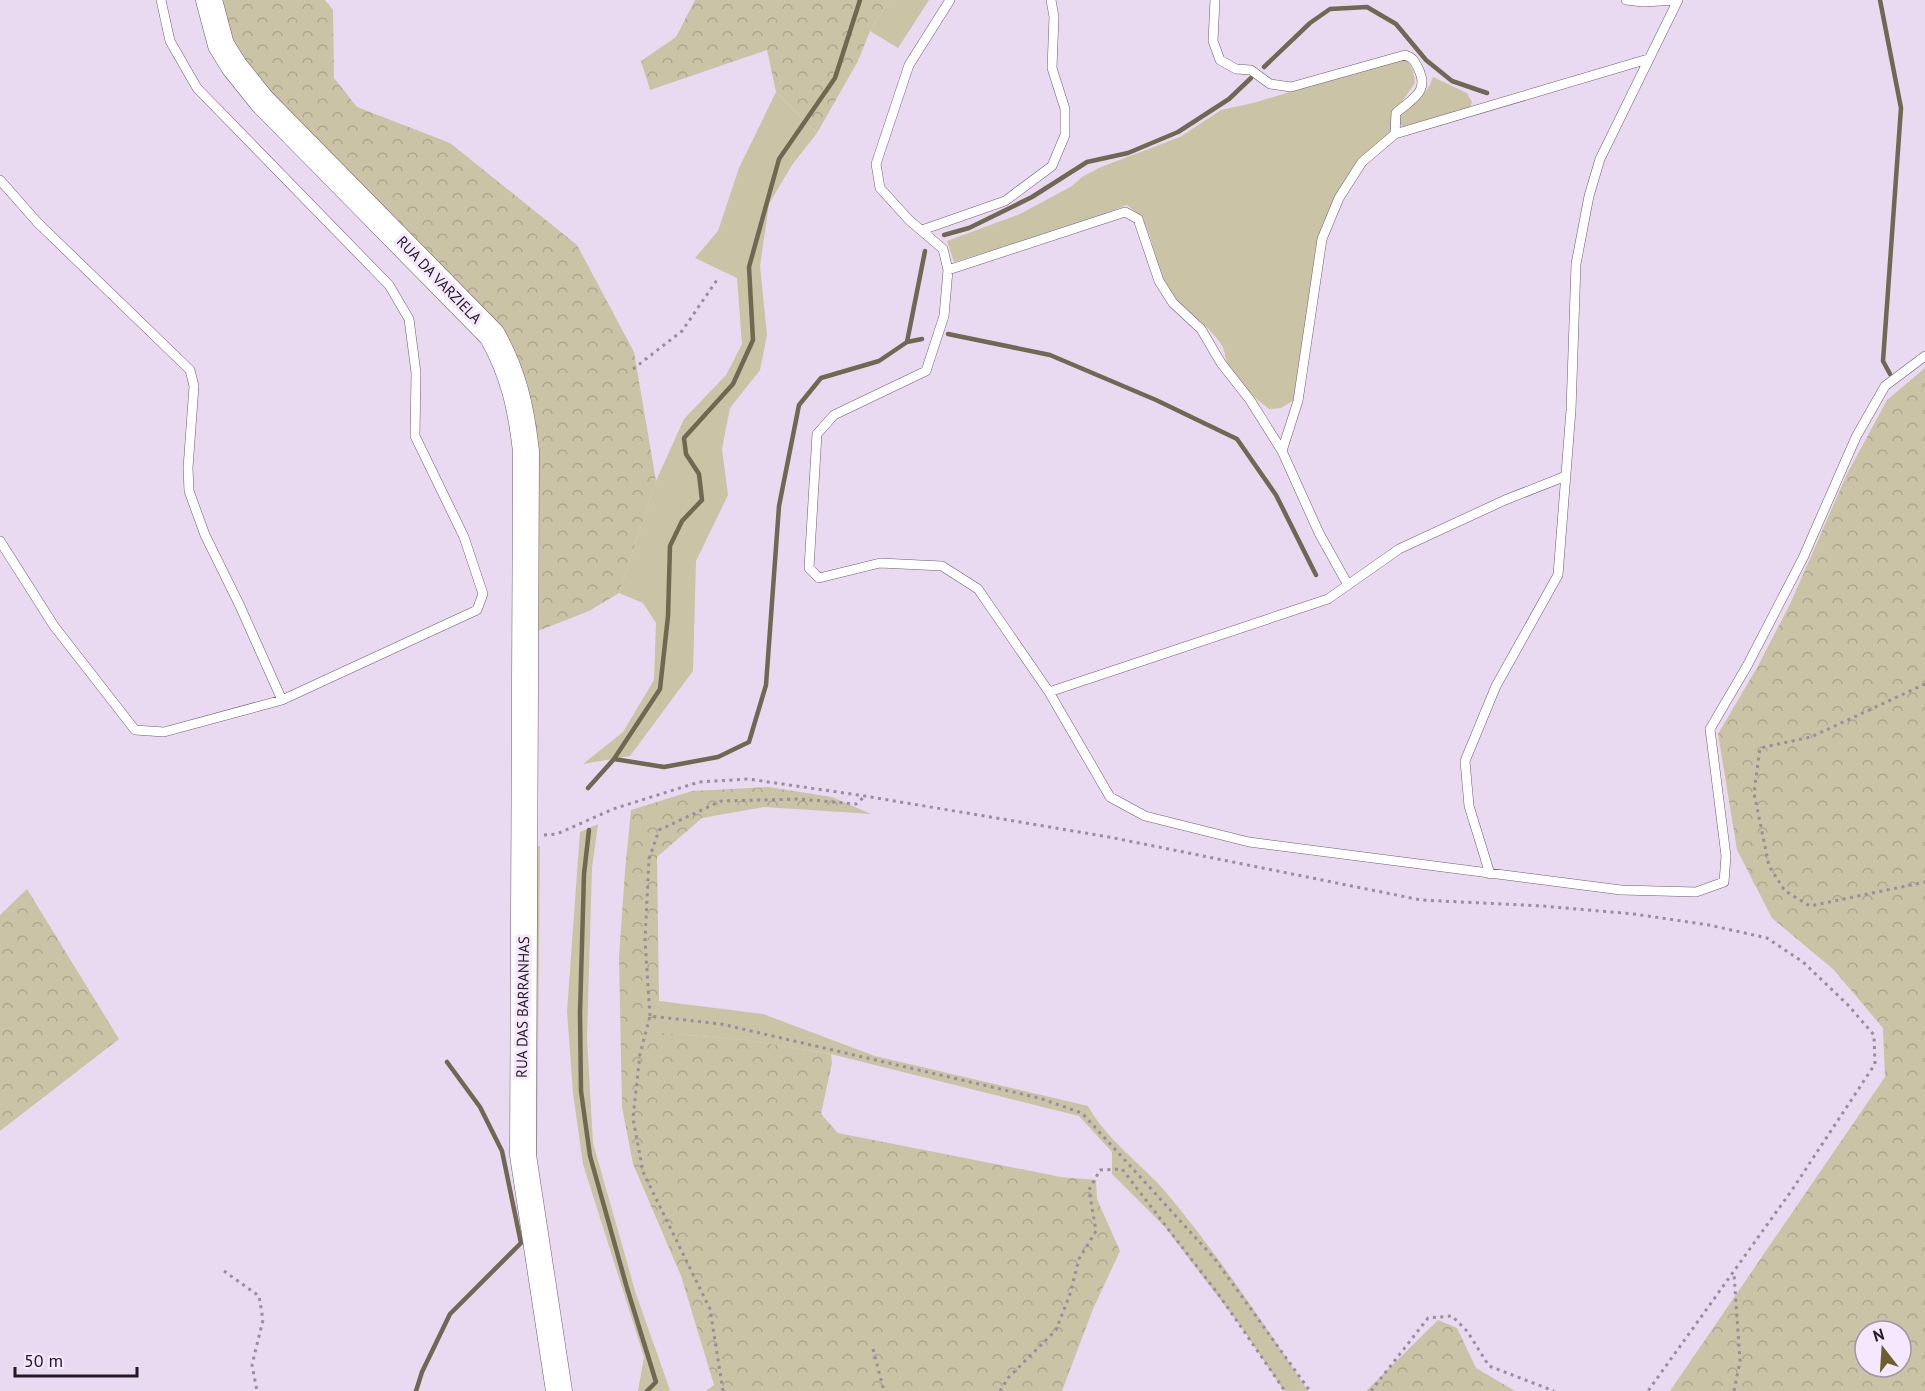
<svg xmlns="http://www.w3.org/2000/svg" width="1925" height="1391" font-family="'PT Sans',sans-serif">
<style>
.grass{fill:#cbc3a6}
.forest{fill:url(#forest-crowns);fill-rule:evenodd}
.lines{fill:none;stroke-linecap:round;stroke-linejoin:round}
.stream{stroke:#706852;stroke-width:4.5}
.lane-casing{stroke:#6c5e72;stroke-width:10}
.secondary-casing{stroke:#6c5e72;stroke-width:27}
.path{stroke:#998d9e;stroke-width:3;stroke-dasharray:3 4.5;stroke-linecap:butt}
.lane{stroke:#fff;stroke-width:9}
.secondary{stroke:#fff;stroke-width:26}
.labels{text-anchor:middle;stroke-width:6;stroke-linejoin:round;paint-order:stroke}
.street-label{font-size:15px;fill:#201b23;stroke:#f7e7fe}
</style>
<defs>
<pattern id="forest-crowns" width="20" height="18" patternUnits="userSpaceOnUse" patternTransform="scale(1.5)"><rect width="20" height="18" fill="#cbc3a6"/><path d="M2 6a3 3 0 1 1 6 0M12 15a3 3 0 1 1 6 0" fill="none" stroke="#aea78f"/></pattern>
</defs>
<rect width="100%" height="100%" fill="#eadaf1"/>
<!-- grass -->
<path class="grass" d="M889,0H929L898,48L870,31Z
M1403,58C1412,64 1414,73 1415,83L1401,103L1391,111L1393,131L1363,157L1320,240L1309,295L1307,323L1294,400L1281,408L1269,409C1256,398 1238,385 1229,370C1225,362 1226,351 1221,344C1207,323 1184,311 1169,291C1150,262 1159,228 1127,205L1084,222L954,262L947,241L1020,214L1072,186L1082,177L1101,167L1180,137L1221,110L1253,103Z
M1433,77L1467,93L1472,102L1470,108L1403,128L1399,122L1402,111C1417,103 1428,93 1433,77Z
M776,92L817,133L792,165L769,204L760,266L767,335L760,370L730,408L722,449L728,495L696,561L693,671L630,756L583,764L623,732L654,680L656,623L643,603L619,593L656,481L684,419L726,375L742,344L737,278L695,258L718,231L739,168Z
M598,824L592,868L587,1038L593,1143L636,1294L670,1390L667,1391H638L644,1357L583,1164L573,1093L567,1011L580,832Z
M540,846L537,1158L544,1244L533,1159V847Z
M659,1001L763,1014L875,1056L1088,1106C1106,1139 1139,1162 1164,1190C1217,1253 1263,1322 1308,1391H1284L1242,1328L1164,1226L1112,1174V1152L1079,1116L831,1054L746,1040L653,1032Z"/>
<!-- forest -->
<path class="forest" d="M222,0H325L333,10L334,78L357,107L450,143L577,245L634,352L656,481L619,593L589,611L538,631L539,487L524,385L272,99L230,37Z
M695,0H889L870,31L858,61L817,133L776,92L767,50L650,90L641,61L676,37Z
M1925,368V1391H1670L1885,1077L1883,1028L1834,970L1772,918L1737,850L1718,734L1758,666L1791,602L1847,474L1887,400ZM1865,1331H1901V1367H1865Z
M768,787L832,797L871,814L764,807L702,818L657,857L659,1001L654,1032L746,1040L831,1054L832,1063L821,1114L838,1133L1061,1177L1096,1180L1097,1199L1120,1251L1093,1309L1062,1391H706L714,1385L681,1276L633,1164L622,1107L619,957L625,871L631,810L692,791Z
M27,889L119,1039L0,1131V915Z
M1438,1320L1457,1328L1476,1368L1515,1391H1366Z"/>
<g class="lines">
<!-- stream -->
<path class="stream" d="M1880,0L1901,108L1883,361L1890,374
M1264,67L1310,23L1330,9L1367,7L1396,24L1426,60L1452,81L1487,93
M944,235L969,228L1032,197L1087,162L1128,153L1178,132L1229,99L1251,78
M948,334L1050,355L1156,400L1237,439L1276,495L1316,575
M907,342L922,339
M614,759L664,767L718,757L749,742L766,685L779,506L799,405L821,378L879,361L907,342L925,251
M588,788L614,759L660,689L668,616L670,546L682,521L702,500L699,474L686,454L684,438L733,384L753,340L749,267L779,159L835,78L860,0
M589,830L584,874L580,1013L581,1091L590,1156L627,1288L656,1382L647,1391
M416,1391L422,1372L450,1314L521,1243L502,1151L480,1107L447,1062"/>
<!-- lane casing -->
<g class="lane-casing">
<path id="lane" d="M950,0L909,65L876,164L880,188L909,220L943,249L948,270L944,316L926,371L834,415L817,434L809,568L819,578L880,563L942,566L978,589L1049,692L1110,797L1145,816L1249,842L1621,890L1696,892L1724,882L1726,856L1710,729L1747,666L1803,558L1856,437L1885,386L1925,356
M1215,0L1213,41L1220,60L1236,69L1251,70L1270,84L1291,87L1405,55C1413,58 1414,60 1418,68C1430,92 1413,98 1396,113L1395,134
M1626,0L1643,2L1678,0
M0,180L38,223L190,370L194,386L188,468L189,491L205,535L239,604L282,700
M922,230L1005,201L1052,166L1065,135V109L1052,68L1054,17L1051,0
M948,270L1125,212L1138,219L1159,281L1173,303L1201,329L1221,363L1250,400L1282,451L1319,533L1348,585
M1282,451L1298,401L1322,239L1339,198L1362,162L1395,134L1648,59
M0,541L54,626L135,730L164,732L282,700L477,610L483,594L464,537L415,436L416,373L409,319L389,285L197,88L170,41L161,0
M1049,692L1328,599L1399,549L1505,500L1566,476
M1490,874L1469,806L1465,761L1496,686L1558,575L1571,410L1576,264L1589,196L1600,159L1678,0"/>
</g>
<!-- secondary casing -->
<g class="secondary-casing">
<path id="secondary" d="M209,0L221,45L234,66L262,101L492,335C514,374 521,408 526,451L523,1155L559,1391"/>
</g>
<!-- path -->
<path class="path" d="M633,369L682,331L719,277
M1925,684L1811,737L1760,748L1754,793L1769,866L1785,891L1810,906L1925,882
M544,835L557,834L613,809L699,782L748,779L865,796L1109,837L1421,900L1542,906L1634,914L1709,925L1767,938L1803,962L1848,1005L1874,1035L1875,1064L1792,1190L1648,1391
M650,1016L645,940L649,859L659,830L721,801L799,799L856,804L865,796
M224,1271L259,1296L263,1320L252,1365L257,1391
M873,1349L884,1391
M723,1391L710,1309L643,1172L633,1118L640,1054L650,1016L721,1024L1039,1098L1082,1113L1214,1258L1310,1391
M1000,1391L1008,1378L1056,1330L1070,1294L1079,1259L1096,1231L1089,1190L1100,1170L1122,1169L1219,1295L1285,1391
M1371,1391L1428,1318L1452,1316L1467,1331L1489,1366L1554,1391
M1734,1391L1740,1361L1734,1274"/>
<!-- lane -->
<use href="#lane" class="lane"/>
<!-- secondary -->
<use href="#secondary" class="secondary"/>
</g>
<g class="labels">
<!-- street labels -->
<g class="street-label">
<text transform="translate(439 280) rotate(46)" y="5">RUA DA VARZIELA</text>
<text transform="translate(523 1007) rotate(-89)" y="5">RUA DAS BARRANHAS</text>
</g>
</g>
<!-- north arrow -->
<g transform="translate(1883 1349) rotate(343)"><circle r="28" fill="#f7e7fe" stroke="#a195a6" stroke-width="1.5"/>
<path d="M0-4.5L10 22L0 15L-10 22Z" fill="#6d5f2c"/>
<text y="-9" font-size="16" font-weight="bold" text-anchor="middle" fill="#201b23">N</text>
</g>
<!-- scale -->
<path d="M15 1367v9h122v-9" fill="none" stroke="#201b23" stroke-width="3"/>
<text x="24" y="1367" font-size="18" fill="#201b23" stroke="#f7e7fe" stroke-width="4.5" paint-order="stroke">50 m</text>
</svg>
